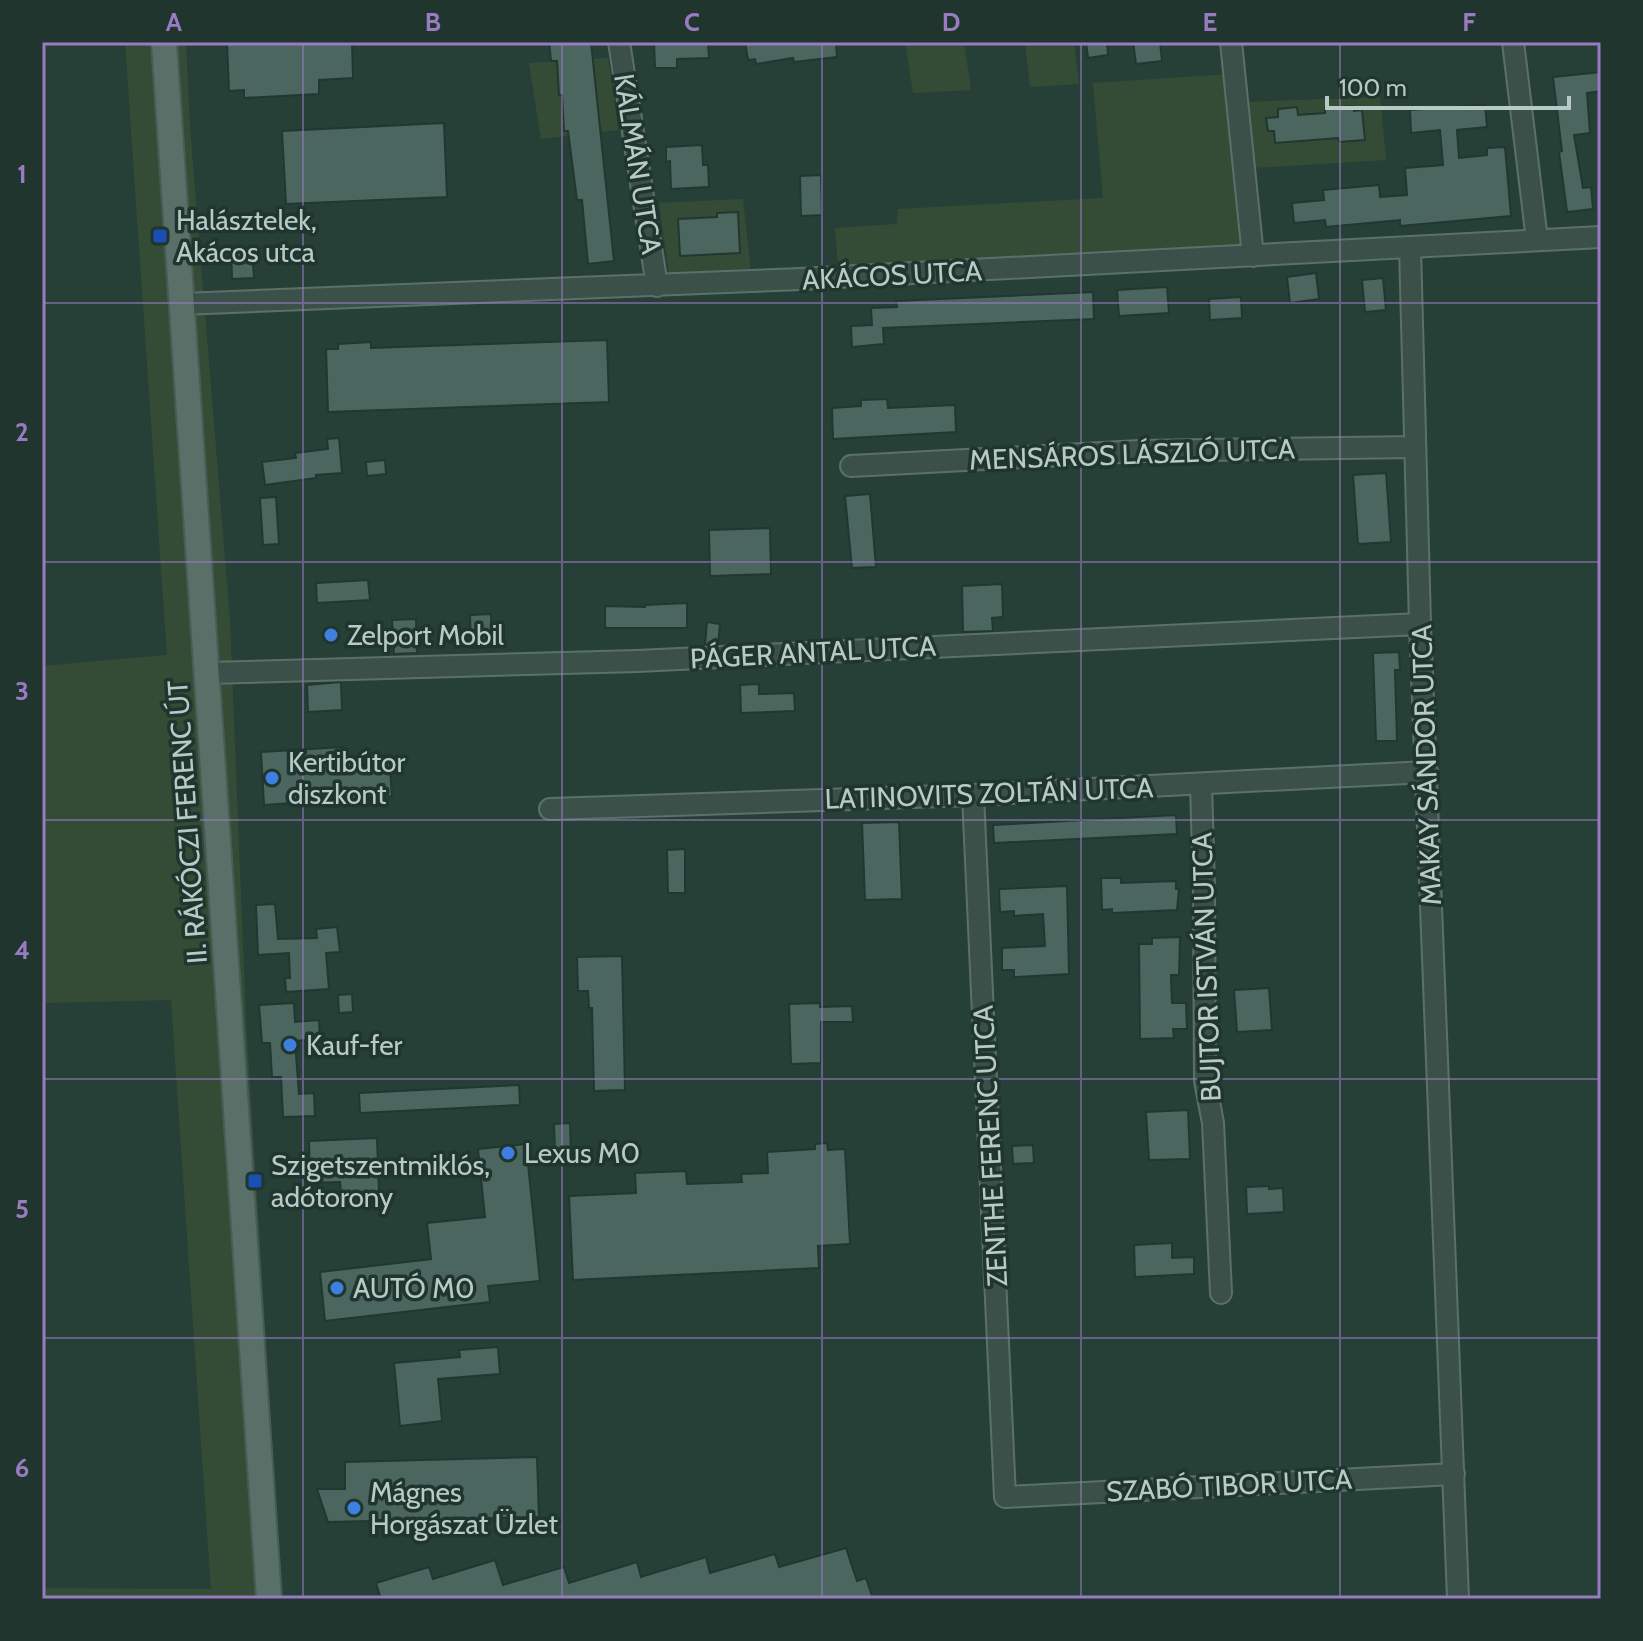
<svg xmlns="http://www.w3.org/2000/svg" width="1643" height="1641" font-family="Cabin,sans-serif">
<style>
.green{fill:#344c36}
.building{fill:#4a665e;stroke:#213730;stroke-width:2}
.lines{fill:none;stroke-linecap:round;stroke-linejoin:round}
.minor-casing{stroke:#5b706a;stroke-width:24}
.major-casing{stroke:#475c55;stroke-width:28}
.minor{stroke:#3a5049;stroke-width:20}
.major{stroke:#587068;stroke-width:24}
.grid{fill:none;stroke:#997bc2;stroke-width:2;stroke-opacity:0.55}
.transit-dot{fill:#1a4fb4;stroke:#1f352e;stroke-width:3}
.shop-dot{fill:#3f7fe0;stroke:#1f352e;stroke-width:3}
.labels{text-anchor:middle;stroke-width:7;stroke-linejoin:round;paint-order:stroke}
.street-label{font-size:28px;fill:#b7cac5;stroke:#1f352e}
.poi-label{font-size:28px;fill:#b7cac5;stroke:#1f352e;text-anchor:start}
.neatline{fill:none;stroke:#997bc2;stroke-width:3}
.grid-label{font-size:26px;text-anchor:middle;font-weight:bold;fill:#997bc2}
</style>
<rect width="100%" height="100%" fill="#264038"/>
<!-- green -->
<path class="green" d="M125,42H186L190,128L230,621L246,1021L282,1599H42V1588L211,1589L171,1000L42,1003V666L167,655Z
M905,42H964L971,90L913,93Z
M1025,42H1074L1079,84L1030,87Z
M608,58L619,130L541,139L529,63Z
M1231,74L1237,137L1242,251L973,260L838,267L835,228L897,224L898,209L1103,198L1093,83Z
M1380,97L1386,160L1252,168L1246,102Z
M743,199L751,272L669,274L659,203Z"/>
<!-- building -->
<path class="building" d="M227,42H352L353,78L319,80V94L244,98V90L229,91Z
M549,42H591L614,261L588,264L582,200H577L568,131H564L562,95H559L557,61H551Z
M654,42H708L709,58L677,59V68H655Z
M745,42H836L837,57L794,62L793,58L756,64L755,59L748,60Z
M1086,42H1107L1108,55L1088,58Z
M1133,42H1160L1162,61L1136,64Z
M1601,72V91L1587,93L1590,133L1574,135L1583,188L1591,187L1593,209L1567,212L1559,152L1562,151L1553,77Z
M1485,105L1487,127L1457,130L1459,158L1487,155V148L1505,147L1511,216L1400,226V220L1326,227L1325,220L1294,223L1292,203L1324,200L1323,190L1379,185L1380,197L1407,195L1405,168L1443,165L1440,130L1411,133L1410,110Z
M1353,106L1354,111L1362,110L1365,140L1339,142L1338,138L1275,143L1274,131H1268L1266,118L1278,117V109L1297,107L1298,115L1325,113V108Z
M444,123L447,197L286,204L282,131Z
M702,145L703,165H708L709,187L671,189L670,161L666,162V147Z
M821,175L822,215L801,216L800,176Z
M738,212L740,253L680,256L678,219L717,217V213Z
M252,247L254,278L232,279L231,248Z
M1316,273L1319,299L1290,303L1287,277Z
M1383,278L1386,310L1365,312L1362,280Z
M1167,287L1169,313L1119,316L1117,290Z
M1093,292L1094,319L883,328L884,344L852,347L851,326L872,325L871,308L897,307L896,301Z
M1241,297L1242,318L1210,320L1209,299Z
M607,340L609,402L328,412L326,349H338V344L371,342V348Z
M887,399L888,408L955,405L956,432L833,439L832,408L861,406V400Z
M339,438L342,473L316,475V478L265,485L262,462L296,458L295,453L328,449L327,439Z
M385,460L386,474L367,476L366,462Z
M1386,473L1391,542L1358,544L1353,475Z
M870,494L876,567L852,568L845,496Z
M276,497L279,544L263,545L260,498Z
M770,528L771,574L710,576L709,530Z
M368,580L370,600L317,603L316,583Z
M1002,584L1003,617L992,618L993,631L963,632L962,586Z
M687,603V628H605V606L645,607V605Z
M491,614L492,647L471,648L470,615Z
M416,619L417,653L394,654L392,620Z
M707,622L720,624L718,644L705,645Z
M1399,652L1400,670H1395L1397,741H1376L1373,653Z
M341,682L342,710L308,712L307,685Z
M759,684V694L794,693L795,711L741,713L740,685Z
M343,747L344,758L389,755L392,796L264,805L261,752Z
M1176,815L1177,834L994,843L993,825Z
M899,822L902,899L865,900L862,823Z
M685,849V893H668L667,850Z
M1101,878H1121V883L1176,881V889H1179L1177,910L1112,913V909L1102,910Z
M1067,886L1069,974L1014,977V970H1002V948L1045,946L1043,914L1014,916V911L1000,912L999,889Z
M275,904L278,939L317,938L316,929L337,927L340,952L326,953L329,989L286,992L285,978H290L289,953L258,955L256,905Z
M1180,937L1179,975H1171L1172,1003H1186L1187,1029H1173L1174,1038L1140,1039L1139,944H1152V938Z
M622,956L625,1090L594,1091L592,1008H589L588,991H578L577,957Z
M1269,988L1272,1030L1237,1032L1234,990Z
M352,994L353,1012L339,1013L338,995Z
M294,1003L295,1022L319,1020L320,1039L295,1041L299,1094L314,1093L315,1116L283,1117L281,1077H272L270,1043H262L259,1005Z
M820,1003V1007L852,1006L853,1022H821V1063L791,1064L789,1004Z
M519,1085L520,1105L360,1113L359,1093Z
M1188,1110L1190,1159L1149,1160L1146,1112Z
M570,1123L571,1153H555L554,1124Z
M377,1138L379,1192L341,1194L340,1182L310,1183L309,1141Z
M827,1143L828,1150L845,1149L850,1244L818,1246L819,1268L573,1280L569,1196L636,1193L635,1173L686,1171L687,1184L742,1182L741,1174L768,1173L767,1152L815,1149V1144Z
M526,1144L540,1281L488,1286L490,1302L325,1321L320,1272L431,1259L427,1223L485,1217L478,1149Z
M1033,1145L1034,1163L1013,1164L1012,1146Z
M1269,1186V1189L1283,1188L1284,1212L1247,1214L1246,1187Z
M1172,1243V1258L1194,1257V1274L1135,1277L1134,1245Z
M498,1347L500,1374L438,1379L442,1421L400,1426L394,1363L460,1357L459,1350Z
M537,1457L539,1517L328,1522L317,1489H345V1462Z
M846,1548L857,1581L866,1578L873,1599H381L376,1583L429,1567L433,1579L495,1560L503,1585L564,1567L569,1583L637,1562L641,1577L706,1557L710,1573L775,1554L779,1567Z"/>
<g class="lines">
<!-- minor casing -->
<g class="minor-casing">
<path id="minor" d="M619,42L657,286
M1231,42L1253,256
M1513,42L1537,240
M1410,247L1420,624L1458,1599
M182,304L800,279L1601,237
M851,466L1140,451L1414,447
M207,673L637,661L1420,624
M1201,784L1204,888L1205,1081L1213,1123L1221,1293
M973,795L1005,1497L1454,1474
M550,809L973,795L1427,772"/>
</g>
<!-- major casing -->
<g class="major-casing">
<path id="major" d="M164,42L269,1599"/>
</g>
<!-- minor -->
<use href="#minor" class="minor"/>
<!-- major -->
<use href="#major" class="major"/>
</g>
<!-- grid -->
<path class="grid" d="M303,42V1599M562,42V1599M822,42V1599M1081,42V1599M1340,42V1599M42,303H1601M42,562H1601M42,820H1601M42,1079H1601M42,1338H1601"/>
<!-- markers -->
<g class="transit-dot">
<rect x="152" y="228" width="16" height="16" rx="4"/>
<rect x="247" y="1173" width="16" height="16" rx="4"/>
</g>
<g class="shop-dot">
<circle cx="331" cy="635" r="8"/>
<circle cx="272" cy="778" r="8"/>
<circle cx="290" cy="1045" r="8"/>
<circle cx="508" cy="1153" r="8"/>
<circle cx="337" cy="1288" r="8"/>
<circle cx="354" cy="1508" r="8"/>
</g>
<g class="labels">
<!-- street labels -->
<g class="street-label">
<text transform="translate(638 164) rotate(81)" y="10">KÁLMÁN UTCA</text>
<text transform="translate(892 275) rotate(-3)" y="10">AKÁCOS UTCA</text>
<text transform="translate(1132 454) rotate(-2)" y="10">MENSÁROS LÁSZLÓ UTCA</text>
<text transform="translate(813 652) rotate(-3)" y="10">PÁGER ANTAL UTCA</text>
<text transform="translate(1426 765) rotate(-92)" y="10">MAKAY SÁNDOR UTCA</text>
<text transform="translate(989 793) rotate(-2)" y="10">LATINOVITS ZOLTÁN UTCA</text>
<text transform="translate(187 822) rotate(-94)" y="10">II. RÁKÓCZI FERENC ÚT</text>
<text transform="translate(1206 967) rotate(-92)" y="10">BUJTOR ISTVÁN UTCA</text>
<text transform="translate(990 1146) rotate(-93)" y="10">ZENTHE FERENC UTCA</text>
<text transform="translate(1229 1485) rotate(-3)" y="10">SZABÓ TIBOR UTCA</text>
</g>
<!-- poi labels -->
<g class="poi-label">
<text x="176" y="230">Halásztelek,<tspan x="176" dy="32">Akácos utca</tspan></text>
<text x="347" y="645">Zelport Mobil</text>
<text x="288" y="772">Kertibútor<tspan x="288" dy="32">diszkont</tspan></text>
<text x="306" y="1055">Kauf-fer</text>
<text x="524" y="1163">Lexus M0</text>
<text x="271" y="1175">Szigetszentmiklós,<tspan x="271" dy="32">adótorony</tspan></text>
<text x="353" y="1298">AUTÓ M0</text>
<text x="370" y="1502">Mágnes<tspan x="370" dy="32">Horgászat Üzlet</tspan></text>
</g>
</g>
<!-- border -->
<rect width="1643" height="1641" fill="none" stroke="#1f352e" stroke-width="88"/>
<!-- scale -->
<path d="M1327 96v12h242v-12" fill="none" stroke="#b7cac5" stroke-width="4"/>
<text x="1339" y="96" font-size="24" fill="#b7cac5" stroke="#1f352e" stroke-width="6" paint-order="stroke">100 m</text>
<rect x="44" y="44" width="1555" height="1553" class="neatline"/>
<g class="grid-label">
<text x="174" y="31">A</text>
<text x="433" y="31">B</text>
<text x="692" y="31">C</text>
<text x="951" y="31">D</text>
<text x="1210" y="31">E</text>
<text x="1469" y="31">F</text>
<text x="22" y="183">1</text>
<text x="22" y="441">2</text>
<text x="22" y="700">3</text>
<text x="22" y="959">4</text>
<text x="22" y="1218">5</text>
<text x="22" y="1477">6</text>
</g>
</svg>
